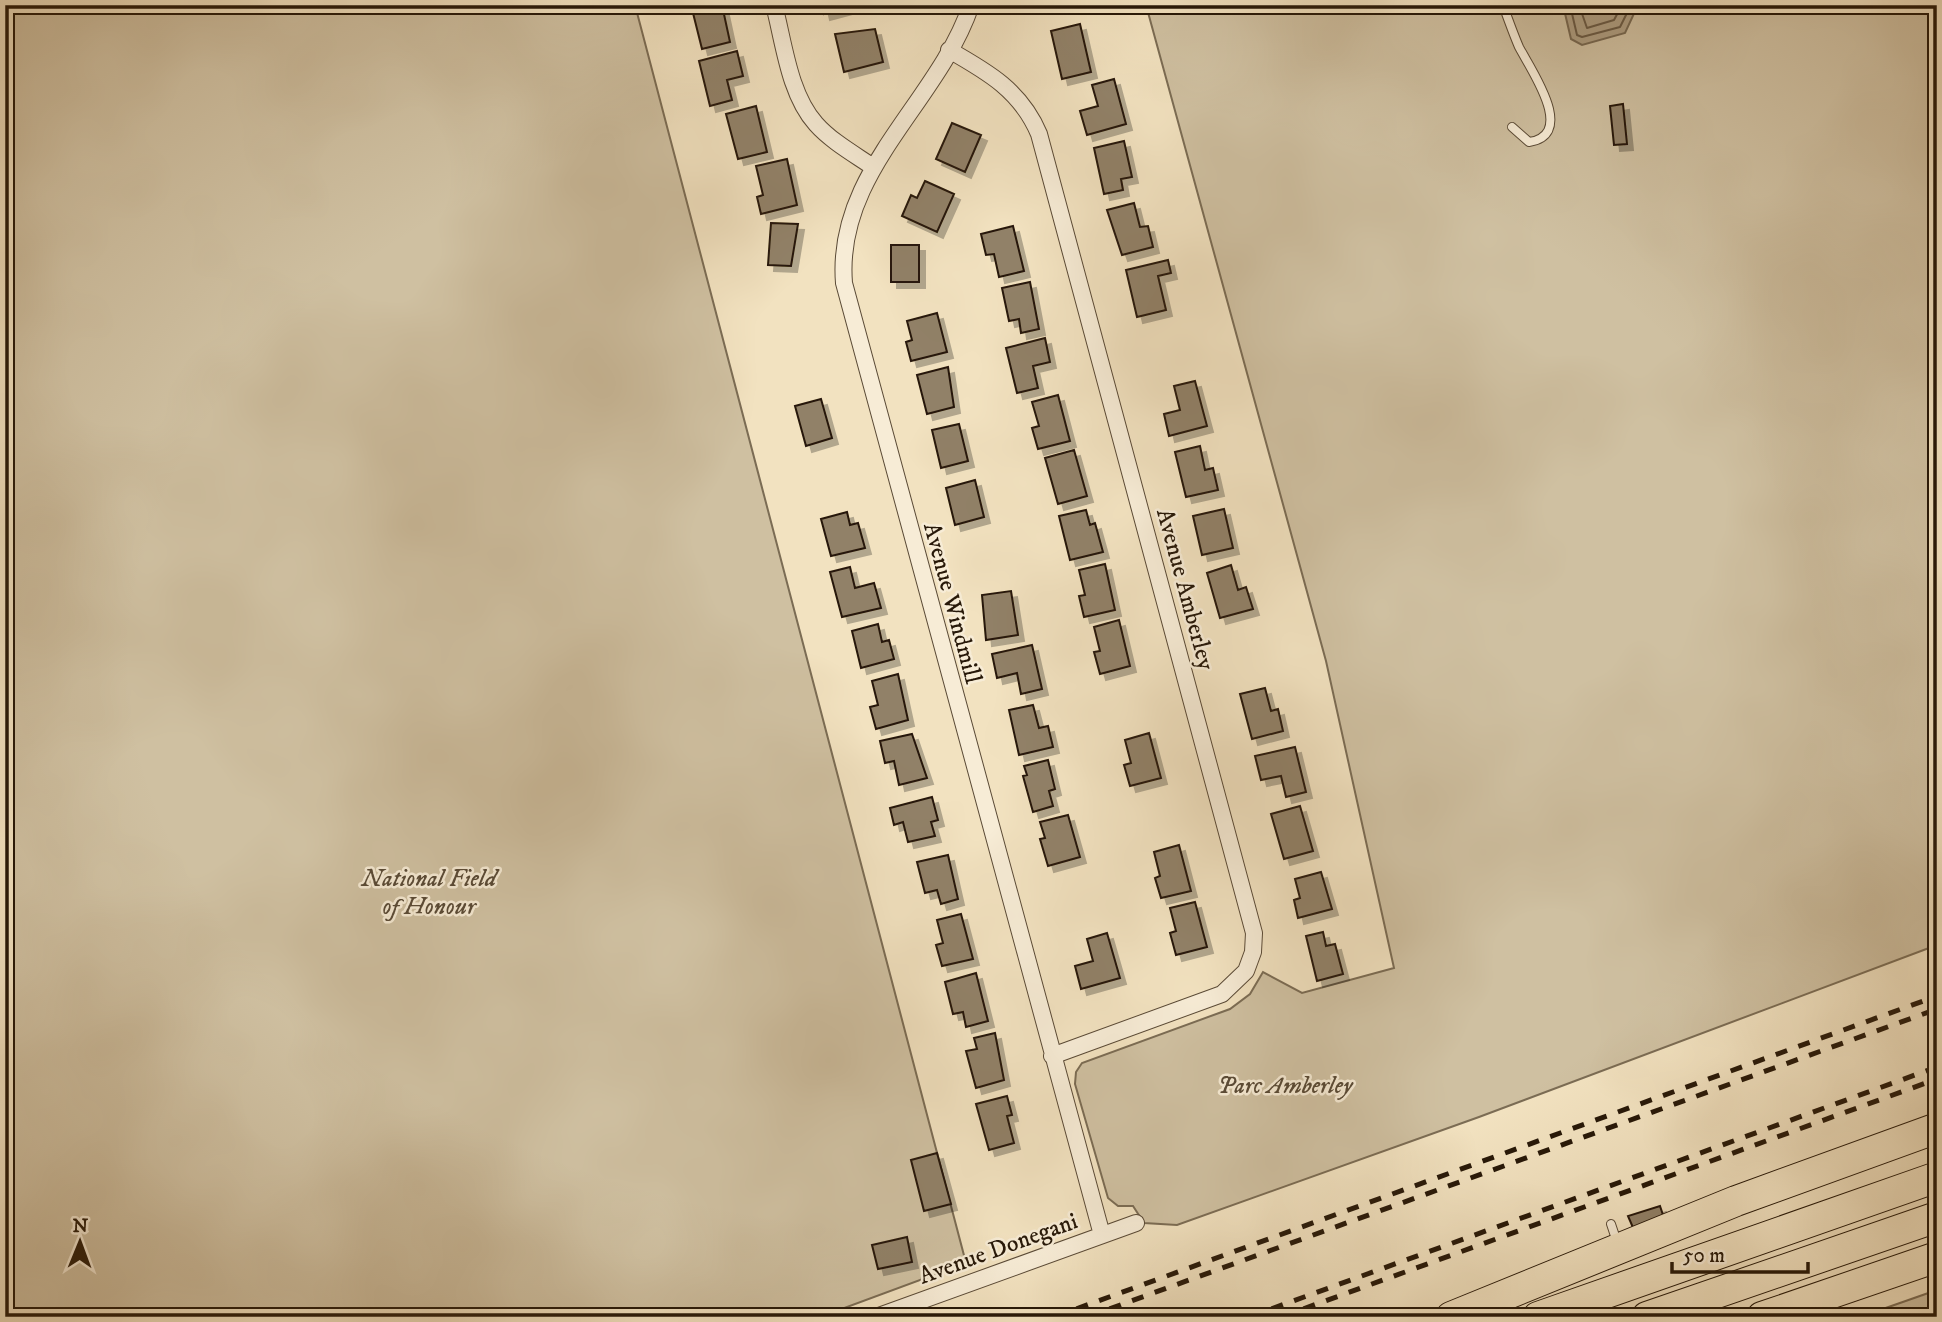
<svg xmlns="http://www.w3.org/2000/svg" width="1942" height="1322" font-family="'IM FELL DW Pica',serif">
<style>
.green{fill:#cfc0a1;stroke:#7b6c54;stroke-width:2}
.water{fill:#ad9d81;stroke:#776851;stroke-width:2}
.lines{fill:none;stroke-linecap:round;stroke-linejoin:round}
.shore{stroke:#6a5a44;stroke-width:2}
.building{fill:#918168;stroke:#271808;stroke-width:2;filter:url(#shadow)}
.service-casing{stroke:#5a4a36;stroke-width:10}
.minor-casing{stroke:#5a4a36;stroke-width:18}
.motorway-casing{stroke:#271808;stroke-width:32}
.service{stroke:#f7ecd6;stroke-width:8}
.minor{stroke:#f7ecd6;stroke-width:16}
.motorway{stroke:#f2e2c0;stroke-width:30}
.rail{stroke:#271808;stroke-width:5;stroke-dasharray:12 12;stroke-linecap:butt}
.labels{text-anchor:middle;stroke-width:5;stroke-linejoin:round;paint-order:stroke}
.street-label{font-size:24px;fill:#271808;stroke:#f7ecd6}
.park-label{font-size:24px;font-style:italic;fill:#594a36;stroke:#f7ecd6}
</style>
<defs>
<filter id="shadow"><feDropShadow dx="6" dy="6" stdDeviation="0" flood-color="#0004"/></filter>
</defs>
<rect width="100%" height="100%" fill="#f2e2c0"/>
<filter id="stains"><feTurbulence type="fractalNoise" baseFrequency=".00286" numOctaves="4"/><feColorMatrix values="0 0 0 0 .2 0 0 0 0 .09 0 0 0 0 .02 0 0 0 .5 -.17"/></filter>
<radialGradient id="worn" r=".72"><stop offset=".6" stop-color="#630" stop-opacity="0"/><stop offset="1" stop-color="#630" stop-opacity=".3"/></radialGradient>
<!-- green -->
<path class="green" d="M5,5H635L966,1263L820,1317H5Z
M1146,5H1937V945L1479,1117L1177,1225L1144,1223L1133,1206H1118L1108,1198L1075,1084L1076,1072L1082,1063L1230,1009L1250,994L1263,972L1302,993L1394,968L1326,661Z
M1937,1290V1317H1860Z"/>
<!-- water -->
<path class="water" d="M1563,5H1638L1625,33L1582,45L1571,39Z"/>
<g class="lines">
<!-- shore -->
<path class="shore" d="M1570,5L1577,35L1582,37L1620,27L1631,5
M1579,5L1587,28L1614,20L1622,5"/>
</g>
<!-- building -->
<path class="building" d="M691,5H722L730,42L702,49Z
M822,5H854V6L824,14Z
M1080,24L1091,72L1062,79L1051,31Z
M875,29L883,62L844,72L835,34Z
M737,51L743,76L727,80L732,100L710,106L699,61Z
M1114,79L1126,124L1087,135L1080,111L1098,106L1092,85Z
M1623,104L1627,144L1614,145L1610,106Z
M756,106L767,152L738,159L726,114Z
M952,123L981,135L965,172L936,159Z
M1124,141L1132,177L1121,179L1123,190L1104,194L1094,148Z
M787,159L797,205L761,214L757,197L763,195L756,166Z
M925,181L954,194L937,232L902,216L911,195L917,198Z
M1134,203L1140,227L1148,226L1153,247L1122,255L1107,210Z
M771,223L798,224L791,266L768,265Z
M1013,226L1024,271L999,277L994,254L986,255L981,234Z
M891,245H919V282H891Z
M1168,260L1171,273L1158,276L1166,310L1137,317L1126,270Z
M1030,282L1039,329L1021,333L1019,319L1009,321L1002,288Z
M937,313L947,352L911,361L906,342L912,340L907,321Z
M1045,338L1050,362L1033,366L1038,388L1017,393L1006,348Z
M948,367L954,407L927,414L917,375Z
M1195,381L1207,426L1169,436L1164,414L1180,410L1174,386Z
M1058,395L1070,441L1038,449L1032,428L1039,426L1032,402Z
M821,399L832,438L806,446L795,406Z
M959,424L968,461L941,468L932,430Z
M1200,446L1205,470L1213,468L1218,490L1186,497L1175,452Z
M1074,450L1087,496L1058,504L1045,458Z
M975,480L984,517L955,525L946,488Z
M1224,509L1233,548L1202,555L1193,516Z
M1086,510L1090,525L1095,523L1103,552L1070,560L1059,516Z
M847,512L850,525L858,523L865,548L831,556L821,519Z
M1105,564L1115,610L1084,617L1079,596L1085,595L1079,570Z
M1231,565L1238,590L1246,587L1253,609L1220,618L1207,573Z
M850,567L855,588L874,583L881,608L842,617L830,572Z
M1011,591L1018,635L986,640L982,595Z
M1119,620L1130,666L1100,674L1094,652L1100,651L1094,627Z
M878,624L882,642L889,640L894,659L861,668L852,631Z
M1032,645L1042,689L1021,694L1017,673L997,678L992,654Z
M898,674L908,720L876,729L870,707L878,705L872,681Z
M1265,688L1271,711L1278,709L1283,731L1252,739L1240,694Z
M1033,705L1039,728L1048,726L1053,747L1019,755L1009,710Z
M1149,733L1161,778L1130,786L1124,765L1131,763L1125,740Z
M912,734L927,778L899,785L894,761L885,763L880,741Z
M1295,747L1306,792L1286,797L1281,776L1261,780L1255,756Z
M1048,760L1055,789L1049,791L1053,806L1033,812L1023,776L1027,775L1024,766Z
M932,797L938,820L931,822L935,836L908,842L903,822L894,825L890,808Z
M1300,806L1313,851L1284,859L1271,814Z
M1068,815L1080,857L1048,866L1040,839L1045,838L1040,822Z
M1179,845L1191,891L1161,898L1155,878L1160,876L1154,852Z
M948,855L958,899L941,904L937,890L925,893L917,862Z
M1321,872L1332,909L1298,918L1294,900L1300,898L1295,879Z
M1195,902L1207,947L1176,955L1170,933L1176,931L1170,908Z
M961,914L973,959L942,966L936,945L943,943L937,920Z
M1323,932L1326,946L1335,944L1343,974L1317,981L1306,936Z
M1107,933L1120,978L1081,989L1075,966L1093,961L1087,939Z
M976,973L988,1021L966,1027L963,1012L953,1014L945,982Z
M995,1033L1004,1080L976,1088L966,1051L977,1049L974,1038Z
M1007,1096L1012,1115L1007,1116L1014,1143L989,1150L976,1104Z
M937,1153L951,1204L924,1211L911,1160Z
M1660,1206L1664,1218L1634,1230L1628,1216Z
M907,1237L912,1262L878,1269L872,1245Z"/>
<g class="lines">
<!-- service casing -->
<g class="service-casing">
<path id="service" d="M1503,5C1508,19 1513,33 1519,47C1531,70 1577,135 1529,142L1512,127
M1611,1224L1618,1245"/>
</g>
<!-- minor casing -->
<g class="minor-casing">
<path id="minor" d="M774,5C784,43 789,94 816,124C831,141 854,154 873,167
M971,5C938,103 835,171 844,283L1102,1235
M949,50C988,72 1021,91 1039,134L1254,933L1253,952L1246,971L1222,994L1052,1056
M876,1317L1136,1223"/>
</g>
<!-- motorway casing -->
<g class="motorway-casing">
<path id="motorway" d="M1451,1317L1736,1201L1937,1128
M1538,1317L1937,1177
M1647,1317L1937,1217
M1762,1317L1937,1257"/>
</g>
<!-- service -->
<use href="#service" class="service"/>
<!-- minor -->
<use href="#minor" class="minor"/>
<!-- motorway -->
<use href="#motorway" class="motorway"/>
<!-- rail -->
<path class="rail" d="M1054,1317L1937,996
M1087,1317L1937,1009
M1249,1317L1937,1067
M1281,1317L1937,1079"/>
</g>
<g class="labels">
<!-- street labels -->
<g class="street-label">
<text transform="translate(1186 589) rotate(75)" y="8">Avenue Amberley</text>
<text transform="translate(953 603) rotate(75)" y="8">Avenue Windmill</text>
<text transform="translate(998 1248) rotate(-20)" y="8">Avenue Donegani</text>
</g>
<!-- park labels -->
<g class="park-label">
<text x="429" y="886">National Field<tspan x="429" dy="28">of Honour</tspan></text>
<text x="1285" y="1093">Parc Amberley</text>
</g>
</g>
<!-- margin -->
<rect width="1942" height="1322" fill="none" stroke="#f2e2c0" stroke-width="28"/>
<rect x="7" y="7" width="1928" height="1308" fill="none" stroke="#271808" stroke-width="3.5"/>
<rect x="14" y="14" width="1914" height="1294" fill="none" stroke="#271808" stroke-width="2"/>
<!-- north arrow -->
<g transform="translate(80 1242) rotate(1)" stroke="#f7ecd6" stroke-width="5" paint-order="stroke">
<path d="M0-5L12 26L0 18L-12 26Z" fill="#271808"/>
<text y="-10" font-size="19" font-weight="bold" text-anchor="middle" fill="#271808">N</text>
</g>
<!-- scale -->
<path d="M1672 1262v10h136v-10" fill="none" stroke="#271808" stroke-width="3.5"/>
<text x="1683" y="1262" font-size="21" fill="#271808" stroke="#f7ecd6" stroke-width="5" paint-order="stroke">50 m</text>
<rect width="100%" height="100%" filter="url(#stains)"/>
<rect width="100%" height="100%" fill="url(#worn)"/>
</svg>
